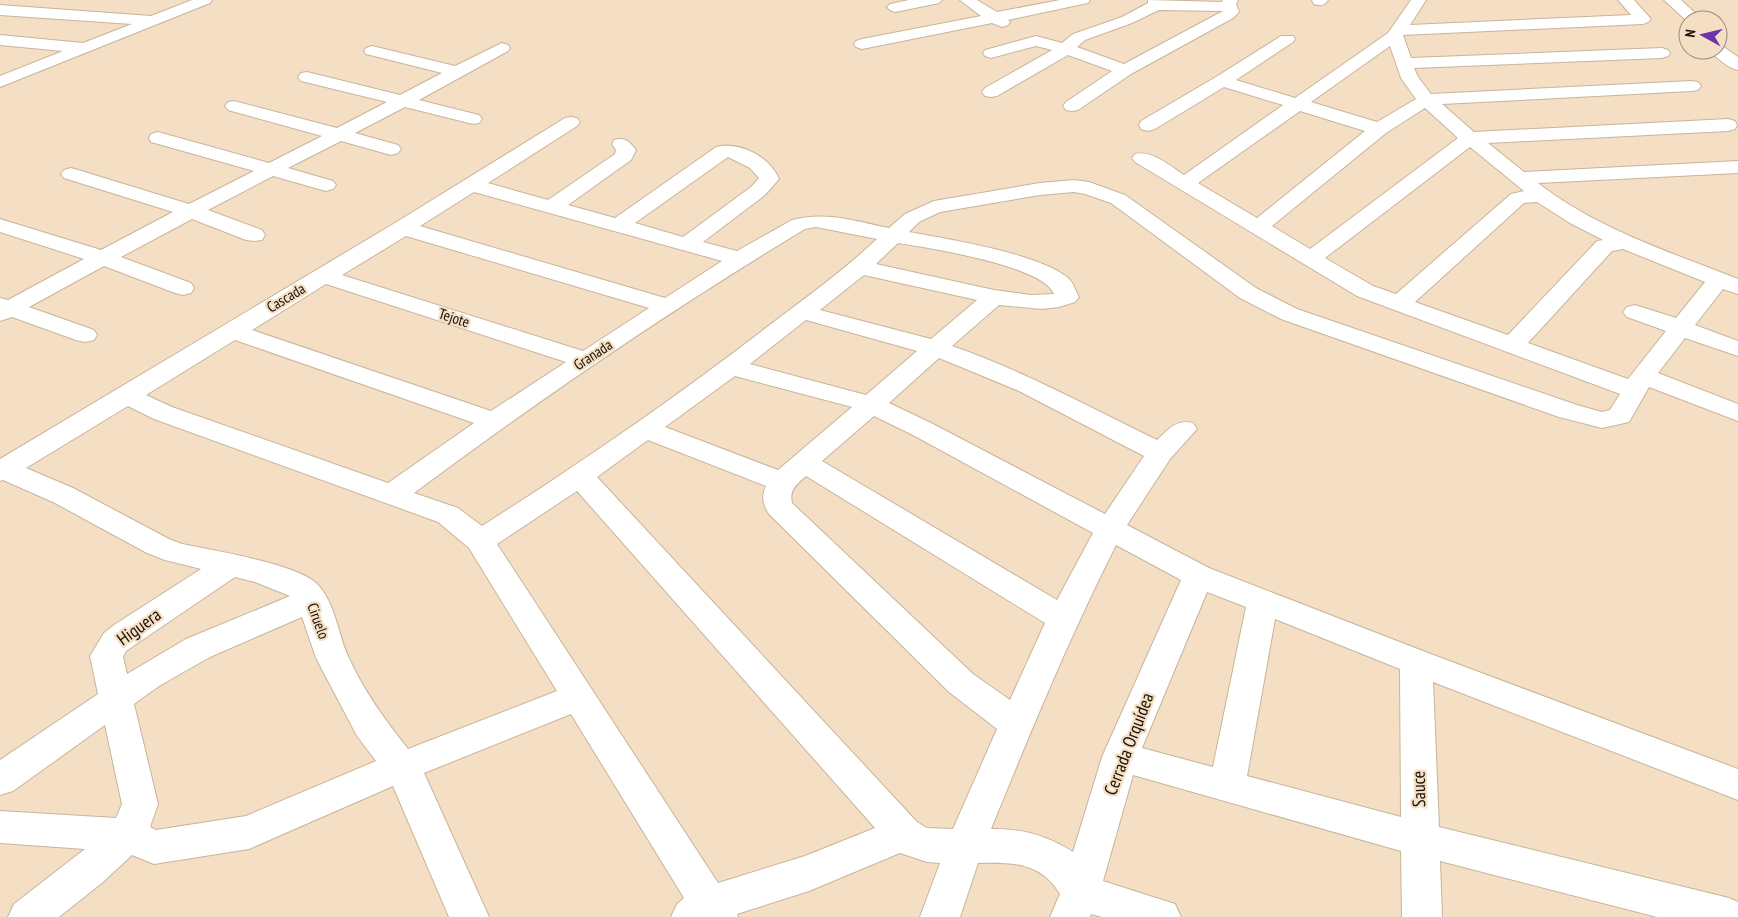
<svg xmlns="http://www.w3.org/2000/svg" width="1738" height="917" font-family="'PT Sans Narrow',sans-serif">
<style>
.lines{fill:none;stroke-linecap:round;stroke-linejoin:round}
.minor-casing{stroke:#c8b49a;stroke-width:2}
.minor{fill:#fff;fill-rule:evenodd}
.labels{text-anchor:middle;stroke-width:4.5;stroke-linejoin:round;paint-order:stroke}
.street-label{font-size:15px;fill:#171007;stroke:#f5dfc4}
.near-street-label{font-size:18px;fill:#171007;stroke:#f5dfc4}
</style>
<rect width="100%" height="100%" fill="#f5dfc4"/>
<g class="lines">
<!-- minor casing -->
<g class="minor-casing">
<path id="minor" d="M192,0H212L210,3L0,87V76L63,51L0,45V35L83,43L132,24L0,15V5L151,16Z
M909,0H942L939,3L895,12L890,10L887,7L890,4Z
M960,0H977L997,12L1060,0H1090L1088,3L1083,4L1008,20L1010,22L1008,25L1002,27L992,23L862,49L856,47L854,44L856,41L862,39L981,16Z
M1148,0L1222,2L1223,0H1238L1236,4L1239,12L1233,18L1131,74L1078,110L1072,111L1066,110L1063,106L1066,102L1112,71L1068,55L997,96L991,97L985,96L982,92L985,88L1052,50L1036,46L991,58L985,56L983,53L985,50L1036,36L1062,43L1073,34L1122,17L1148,3ZM1159,10L1223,11L1124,64L1077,47L1085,40L1132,23Z
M1312,0H1328C1324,6 1320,6 1314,4Z
M1411,0H1426L1410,25L1631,15L1618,0H1634L1651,19L1648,22L1643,24L1403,35L1411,58L1662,48L1668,50L1670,53L1668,56L1662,58L1414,68L1418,77L1431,94L1692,81L1698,82L1701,86L1698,90L1692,91L1442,104L1474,132L1728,119L1735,121L1737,125L1735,129L1728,131L1488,143L1524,172L1738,161V173L1538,183C1597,229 1670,252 1738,279V294L1723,289L1695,325L1738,341V356L1685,338L1658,373L1738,404V421L1649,387L1629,422L1602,428L1559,417L1281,319L1240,298L1111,203L1085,194L1074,192L1040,195L940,212L919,222L909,232C947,239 1044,254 1070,280C1074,284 1076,292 1079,297L1075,302L1059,307L1041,309L999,305L952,346C1024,371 1089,407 1157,440C1169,429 1176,419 1193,423L1197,429L1170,459L1127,525L1209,568L1428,653L1738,769V800L1433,682L1439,827L1729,898L1738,902V917H1657L1440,861L1442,917H1402L1401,851L1133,775L1103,881L1175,904L1181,917H1102L1091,914L1090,917H1050L1060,894C1041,862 1011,862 978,863L960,917H920L940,863L927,862L900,853L809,891L737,914L738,917H671L677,904L684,898L571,714L424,773L489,917H449L393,786L249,849L154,864L132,855L103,882L59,917H8L14,904L85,849L0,843V811L116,818L122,804L105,725L13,791L0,795V760L98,694L90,656L104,633L114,625L201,569L165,560L147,553L53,502L3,480L0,481V459L395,223L565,118L571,117L577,118L580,122L577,126L488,183L548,200L615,154L616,150L612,144L614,140C625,137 629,141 636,150L631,160L568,205L615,218L716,147C740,141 770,157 779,179L765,195L703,242L737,251L792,220C826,211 855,221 889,228L905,214L934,201L1040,183L1074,180L1089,182L1125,195L1256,288L1297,309L1577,405L1602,412L1610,410L1620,394L1357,296L1135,162L1132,158L1135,154C1152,150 1170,166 1184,175L1283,105L1224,87L1155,129L1148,131L1141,129L1139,125L1141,121L1216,77L1281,36H1293L1295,39L1293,42L1236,80L1295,98L1388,33ZM1390,46L1401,78L1416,99L1377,122L1311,102ZM1425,108L1458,138L1310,249L1272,226L1386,133ZM1300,111L1365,131L1257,218L1198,183ZM1470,147L1524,191L1511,194L1396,294L1373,286L1325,258ZM728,157L750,168L759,178L751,187L683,237L635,223ZM474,192L722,261L665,298L420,226ZM1537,202L1570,223L1603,240L1597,241L1508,335L1415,302L1524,203ZM816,227L877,239C841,273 801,301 762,331C672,400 578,465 482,526L458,508L414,493C540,399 671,310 805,229ZM406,236L649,308L583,351L342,275ZM898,243C929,248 1042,265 1054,294L1031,295L994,290L876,264ZM1623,249L1705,282L1676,318L1635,305L1627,307L1623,312L1627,317L1666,331L1628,379L1528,343L1612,251ZM864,275L977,300L931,339L820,310ZM326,284L566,362L491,411L252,330ZM806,320L917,351L866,395L750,364ZM235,340L474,423L388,483L172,407L146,395ZM939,358L1019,391L1144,456L1105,514L931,423L889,403ZM735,376L852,407L778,470L665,427ZM128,406L154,419L438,522L469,548L557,691L408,749C385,720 363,690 348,656C338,634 335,601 316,583C296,564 212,550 182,544L169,539L73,488L26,468ZM874,416L913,435L1093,533L1057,600L822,461ZM648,440L766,486C761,497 763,504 769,514L949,692L997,729L953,829L927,828L917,822L597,477ZM806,476L1045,623L1010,700L973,674L792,503C789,490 796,485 806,476ZM577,491L875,828L805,856L718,883L497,544ZM1116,545L1181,580L1102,757L1073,852C1048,836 1021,828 991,829C1030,733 1069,638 1116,545ZM235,577L255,582L290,596L186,639L127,674L123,657L126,651ZM1207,592L1246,607L1213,767L1142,748ZM302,617L316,658L357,736L376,761L246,816L156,830L150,827L158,804L134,704L159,686L210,657ZM1275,619L1400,669L1401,817L1247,776Z
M1664,0H1681L1703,20H1688V22Z
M502,43L508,45L510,48L508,51L419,100L479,115L482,119L479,123L473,124L405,107L355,133L398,145L401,149L398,153L391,155L341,141L288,168L333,181L336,185L333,189L326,191L273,176L208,210L262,230L265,235L262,240L254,241L246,240L192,219L121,257L191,283L194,288L191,293L183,295L175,293L104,266L29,307L94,330L97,335L94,340L85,342L76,340L12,317L0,321V298L8,300L84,259L0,232V219L101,250L173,212L64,178L61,174L64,170L71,168L78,170L189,204L254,171L151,142L149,138L151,134L158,132L269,163L322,136L228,110L225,106L228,102L234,101L337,128L387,102L301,81L298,77L301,73L307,72L400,95L442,73L366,54L364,51L366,48L372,46L455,66Z
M1718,45L1724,47L1738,57V70C1728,68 1716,58 1710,50H1718Z"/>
</g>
<!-- minor -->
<use href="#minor" class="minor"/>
</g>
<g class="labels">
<!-- street labels -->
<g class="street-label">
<text transform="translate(286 298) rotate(-31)" y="5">Cascada</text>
<text transform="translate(454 318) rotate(18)" y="5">Tejote</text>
<text transform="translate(593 355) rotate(-33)" y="5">Granada</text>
<text transform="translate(318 621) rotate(70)" y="5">Ciruelo</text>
</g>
<!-- near-street labels -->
<g class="near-street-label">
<text transform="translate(139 627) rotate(-36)" y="6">Higuera</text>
<text transform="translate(1129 744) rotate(-69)" y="6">Cerrada Orquídea</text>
<text transform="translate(1419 789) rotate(-91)" y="6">Sauce</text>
</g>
</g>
<!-- north arrow -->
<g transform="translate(1703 35) rotate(278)"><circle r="24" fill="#f5dfc4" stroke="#9c8c78"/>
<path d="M0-4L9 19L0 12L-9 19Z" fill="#6e33a9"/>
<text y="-8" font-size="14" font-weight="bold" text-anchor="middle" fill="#171007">N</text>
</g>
</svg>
